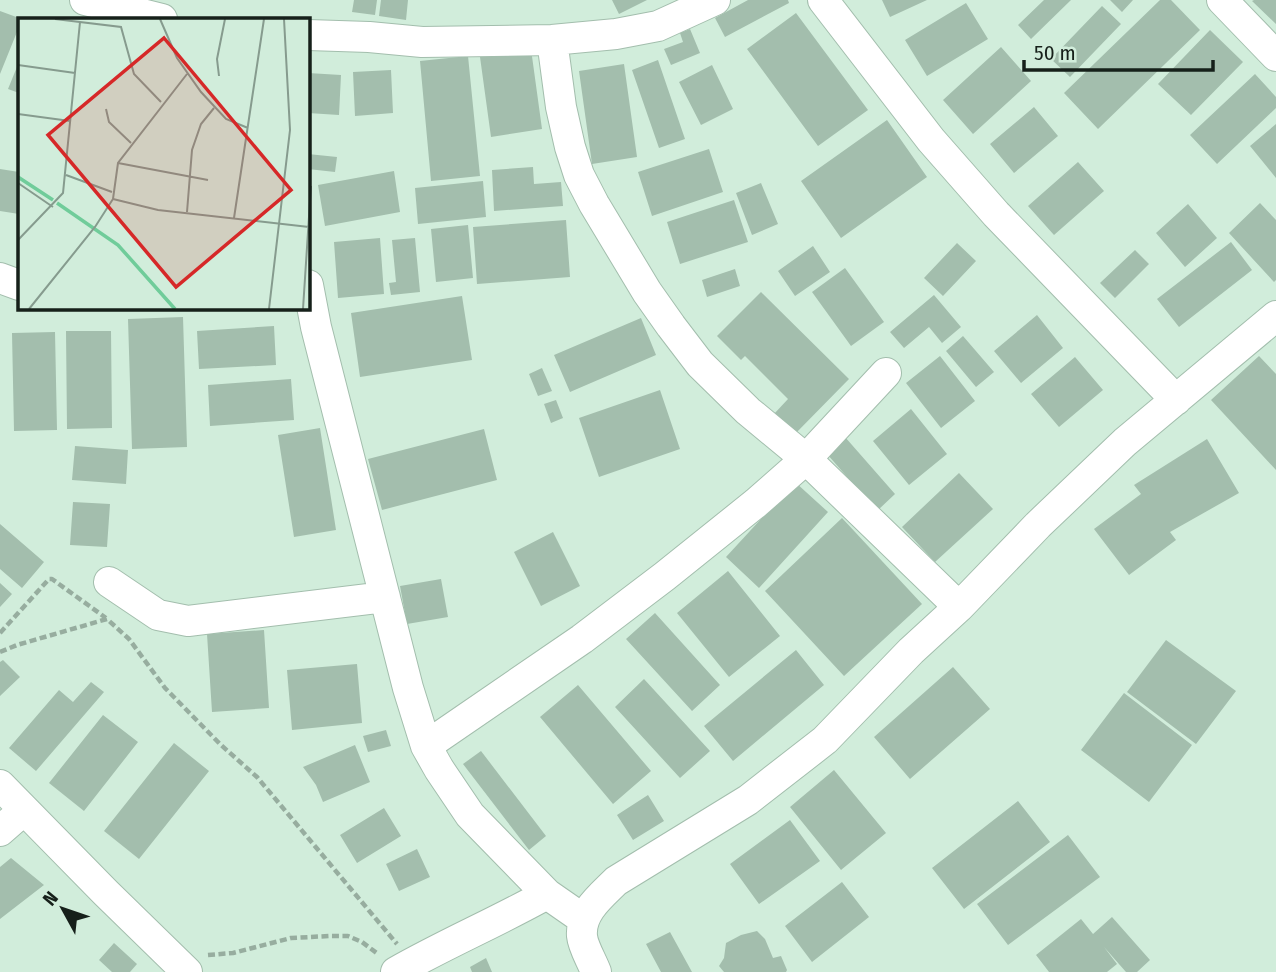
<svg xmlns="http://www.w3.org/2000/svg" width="1276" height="972" font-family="'Fira Sans Condensed',sans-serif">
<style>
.building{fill:#a3bead}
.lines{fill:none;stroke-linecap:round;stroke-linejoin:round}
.minor-casing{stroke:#a3bead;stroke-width:32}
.path{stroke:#97ad9f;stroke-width:4.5;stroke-dasharray:7 3.5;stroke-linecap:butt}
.minor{stroke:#fff;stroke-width:30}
.inset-river{fill:none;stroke:#70cc9a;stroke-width:3.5}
.inset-road{fill:none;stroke:#869b8e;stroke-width:2}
.view{fill:#d62828;fill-opacity:0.15;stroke:#d62828;stroke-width:3.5}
.inset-edge{fill:none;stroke:#16201a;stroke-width:3.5}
</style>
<rect width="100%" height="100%" fill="#d1eddb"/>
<!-- building -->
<path class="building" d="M354,0H377L375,15L352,12Z
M381,0H408L406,20L379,16Z
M612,0H647L619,14Z
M748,0H788L789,3L725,37L715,18Z
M882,0H927L890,17Z
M1044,0H1071L1031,39L1018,25Z
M1110,0H1133L1122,12Z
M1160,0H1171L1200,30L1098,129L1064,93Z
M1254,0H1276V24L1252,1Z
M966,3L988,39L927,76L905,40Z
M1102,6L1121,24L1070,77L1051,59Z
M0,11L19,18V27L0,74Z
M796,13L868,110L818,146L747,49Z
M690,29L700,53L671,65L664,49L683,42L680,33Z
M1210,30L1243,62L1191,115L1158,84Z
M1001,47L1031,81L973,134L943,100Z
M531,49L542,129L491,137L480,57Z
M468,56L480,176L431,181L420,61Z
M658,60L685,139L659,148L632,70Z
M19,62V93L8,89Z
M624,64L637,157L592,164L579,71Z
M712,65L733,109L701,125L679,82Z
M391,70L393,113L355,116L353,72Z
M308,73L341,75L339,115L308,113Z
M1255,74L1276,97V108L1217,164L1190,135Z
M1034,107L1058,136L1014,173L990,144Z
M887,120L927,177L841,238L801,181Z
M1276,124V178L1250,146Z
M709,149L723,192L652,216L638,172Z
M308,154L337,157L335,172L308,169Z
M1078,162L1104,191L1054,235L1028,206Z
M533,167L534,184L561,182L563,206L494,211L492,170Z
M0,169L19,172V214L0,211Z
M394,171L400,212L325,226L318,185Z
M483,181L486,217L418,224L415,188Z
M761,183L778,224L752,235L736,193Z
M734,200L748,242L680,264L667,222Z
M1260,203L1276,220V280L1274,282L1229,233Z
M1188,204L1217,238L1185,267L1156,233Z
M566,220L570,277L477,284L473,227Z
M468,225L473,278L436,282L431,229Z
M380,238L384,294L338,298L334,242Z
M415,238L420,292L391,295L389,283L396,282L392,240Z
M1231,242L1252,270L1179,327L1157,299Z
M957,243L976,261L943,296L924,278Z
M813,246L830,272L795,296L778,271Z
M1135,250L1149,264L1115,298L1100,283Z
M845,268L884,322L851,346L812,292Z
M735,269L740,286L707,297L702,280Z
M761,292L849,379L795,434L774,414L788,399L745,356L741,360L717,336Z
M934,295L961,327L942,343L929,327L904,348L890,332Z
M462,296L472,360L360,377L351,313Z
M1037,315L1063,348L1021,383L994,351Z
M183,317L187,447L132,449L128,319Z
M641,318L656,355L570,392L554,355Z
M274,326L276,365L199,369L197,331Z
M66,331H111L112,428L67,429Z
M55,332L57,430L14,431L12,333Z
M963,336L994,372L976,387L946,351Z
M940,356L975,401L941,428L906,383Z
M1259,356L1276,374V470L1211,400Z
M1075,357L1103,390L1059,427L1031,394Z
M542,368L552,391L538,396L529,374Z
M291,379L294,420L210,426L208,385Z
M660,390L680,449L599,477L579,418Z
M556,400L563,418L551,423L544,404Z
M911,409L947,454L909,485L873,441Z
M320,428L336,530L294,537L278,435Z
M484,429L497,480L382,510L368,459Z
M845,437L895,494L877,511L827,454Z
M1207,439L1239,493L1170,532L1176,540L1129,575L1094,529L1141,494L1134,485Z
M75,446L128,450L126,484L72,480Z
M959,473L993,509L935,562L902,527Z
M795,482L828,512L759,588L726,557Z
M73,502L110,504L107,547L70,545Z
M842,518L922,604L844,676L765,591Z
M0,524L44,562L22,588L0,569Z
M553,532L580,586L541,606L514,552Z
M728,571L780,636L729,677L677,613Z
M441,579L448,617L407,624L400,586Z
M0,583L12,594L0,607Z
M655,613L720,685L692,711L626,639Z
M264,630L269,708L212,712L207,634Z
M1166,640L1236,691L1196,744L1127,692Z
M796,650L824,685L733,761L704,726Z
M3,660L20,677L0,696V662Z
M357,664L362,723L292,730L287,670Z
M953,667L990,709L910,779L874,737Z
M644,679L710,751L680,778L615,707Z
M91,682L104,692L36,771L9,748L59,690L73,702Z
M578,685L651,771L613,804L540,717Z
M1124,693L1192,745L1149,802L1081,750Z
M103,715L138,742L84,811L49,783Z
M386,730L391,746L368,752L363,736Z
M174,743L209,771L139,859L104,831Z
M355,745L370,782L323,802L316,785L303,767Z
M481,751L546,836L529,850L463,764Z
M834,770L886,833L841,870L790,807Z
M648,795L664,821L633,840L617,815Z
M1018,801L1050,842L964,909L932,868Z
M384,808L401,836L357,863L340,835Z
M790,820L820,861L759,904L730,864Z
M1068,835L1100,877L1008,945L977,904Z
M417,849L430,877L399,891L386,864Z
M11,858L44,885L0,919V867Z
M842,882L869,917L812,962L785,926Z
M1112,917L1150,960L1137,972H1126L1104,947L1117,964L1107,972H1049L1036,955L1081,919L1093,934Z
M757,931L765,939L773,958L781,956L787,970L786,972H724L719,966L724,958L726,943L741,935Z
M670,932L692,972H661L646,944Z
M114,943L137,964L130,972H112L99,960Z
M486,958L492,972H472L470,967Z"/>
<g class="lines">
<!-- minor casing -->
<g class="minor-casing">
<path id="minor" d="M85,0L162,19
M823,0L931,140L996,214L1176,400
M1222,0L1276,56
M308,35L369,37L422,42L552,40L616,34L658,26L715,0
M552,40L561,107L570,147L579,175L594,204L647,292L671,326L700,364L748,411L806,459L959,607
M0,278L19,285
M308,285L316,327L408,688L426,746L439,769L470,815L547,894L583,919
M109,582L158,615L188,621L385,597
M426,746L582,639L665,576L756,503L806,459L886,373
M0,785L106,893L187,972
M0,831L24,810
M396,972C445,944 497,922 547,894
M596,972C592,961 583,947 582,936C580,912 601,896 616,881L748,800L825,740L911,651L959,607L1038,525L1125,442L1276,316"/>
</g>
<!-- path -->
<path class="path" d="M0,633L49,579H52L106,618
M0,652L17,645L107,619L129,639L165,688L221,745L257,777L397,944
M208,955L233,953L291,938L329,936H348L362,942L378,954"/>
<!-- minor -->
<use href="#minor" class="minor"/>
</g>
<!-- overview -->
<g transform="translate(18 18)">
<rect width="292" height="292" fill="#d1eddb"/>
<path class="inset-river" d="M0,159L35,182M39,185L100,227L157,291"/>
<path class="inset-road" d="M37,1L103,9L116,56L143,84M142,1L159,40L183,74L208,101L230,110M0,47L57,55M201,58L199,41L207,1M88,91L91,104L113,125M0,96L52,103M100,145L190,162M48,157L94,174M0,165L35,189M95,181L140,192L291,209M169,194L174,132L183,106L196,90M216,200L246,1M0,222L45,175L62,4M11,291L77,209L95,181L100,145L169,56M251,291L272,112L266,1M285,291L293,168"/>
<path class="view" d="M146,20L273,172L158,269L30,117Z"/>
<rect width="292" height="292" class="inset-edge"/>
</g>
<!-- north arrow -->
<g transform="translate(63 909) rotate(310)" stroke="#d1eddb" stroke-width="5" paint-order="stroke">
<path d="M0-5L12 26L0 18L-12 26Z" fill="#16201a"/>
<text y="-10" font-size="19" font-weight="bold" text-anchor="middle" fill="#16201a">N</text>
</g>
<!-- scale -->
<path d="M1024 60v10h189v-10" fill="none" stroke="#16201a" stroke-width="3.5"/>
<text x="1034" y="60" font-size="21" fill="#16201a" stroke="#d1eddb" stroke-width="5" paint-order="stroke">50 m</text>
</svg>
